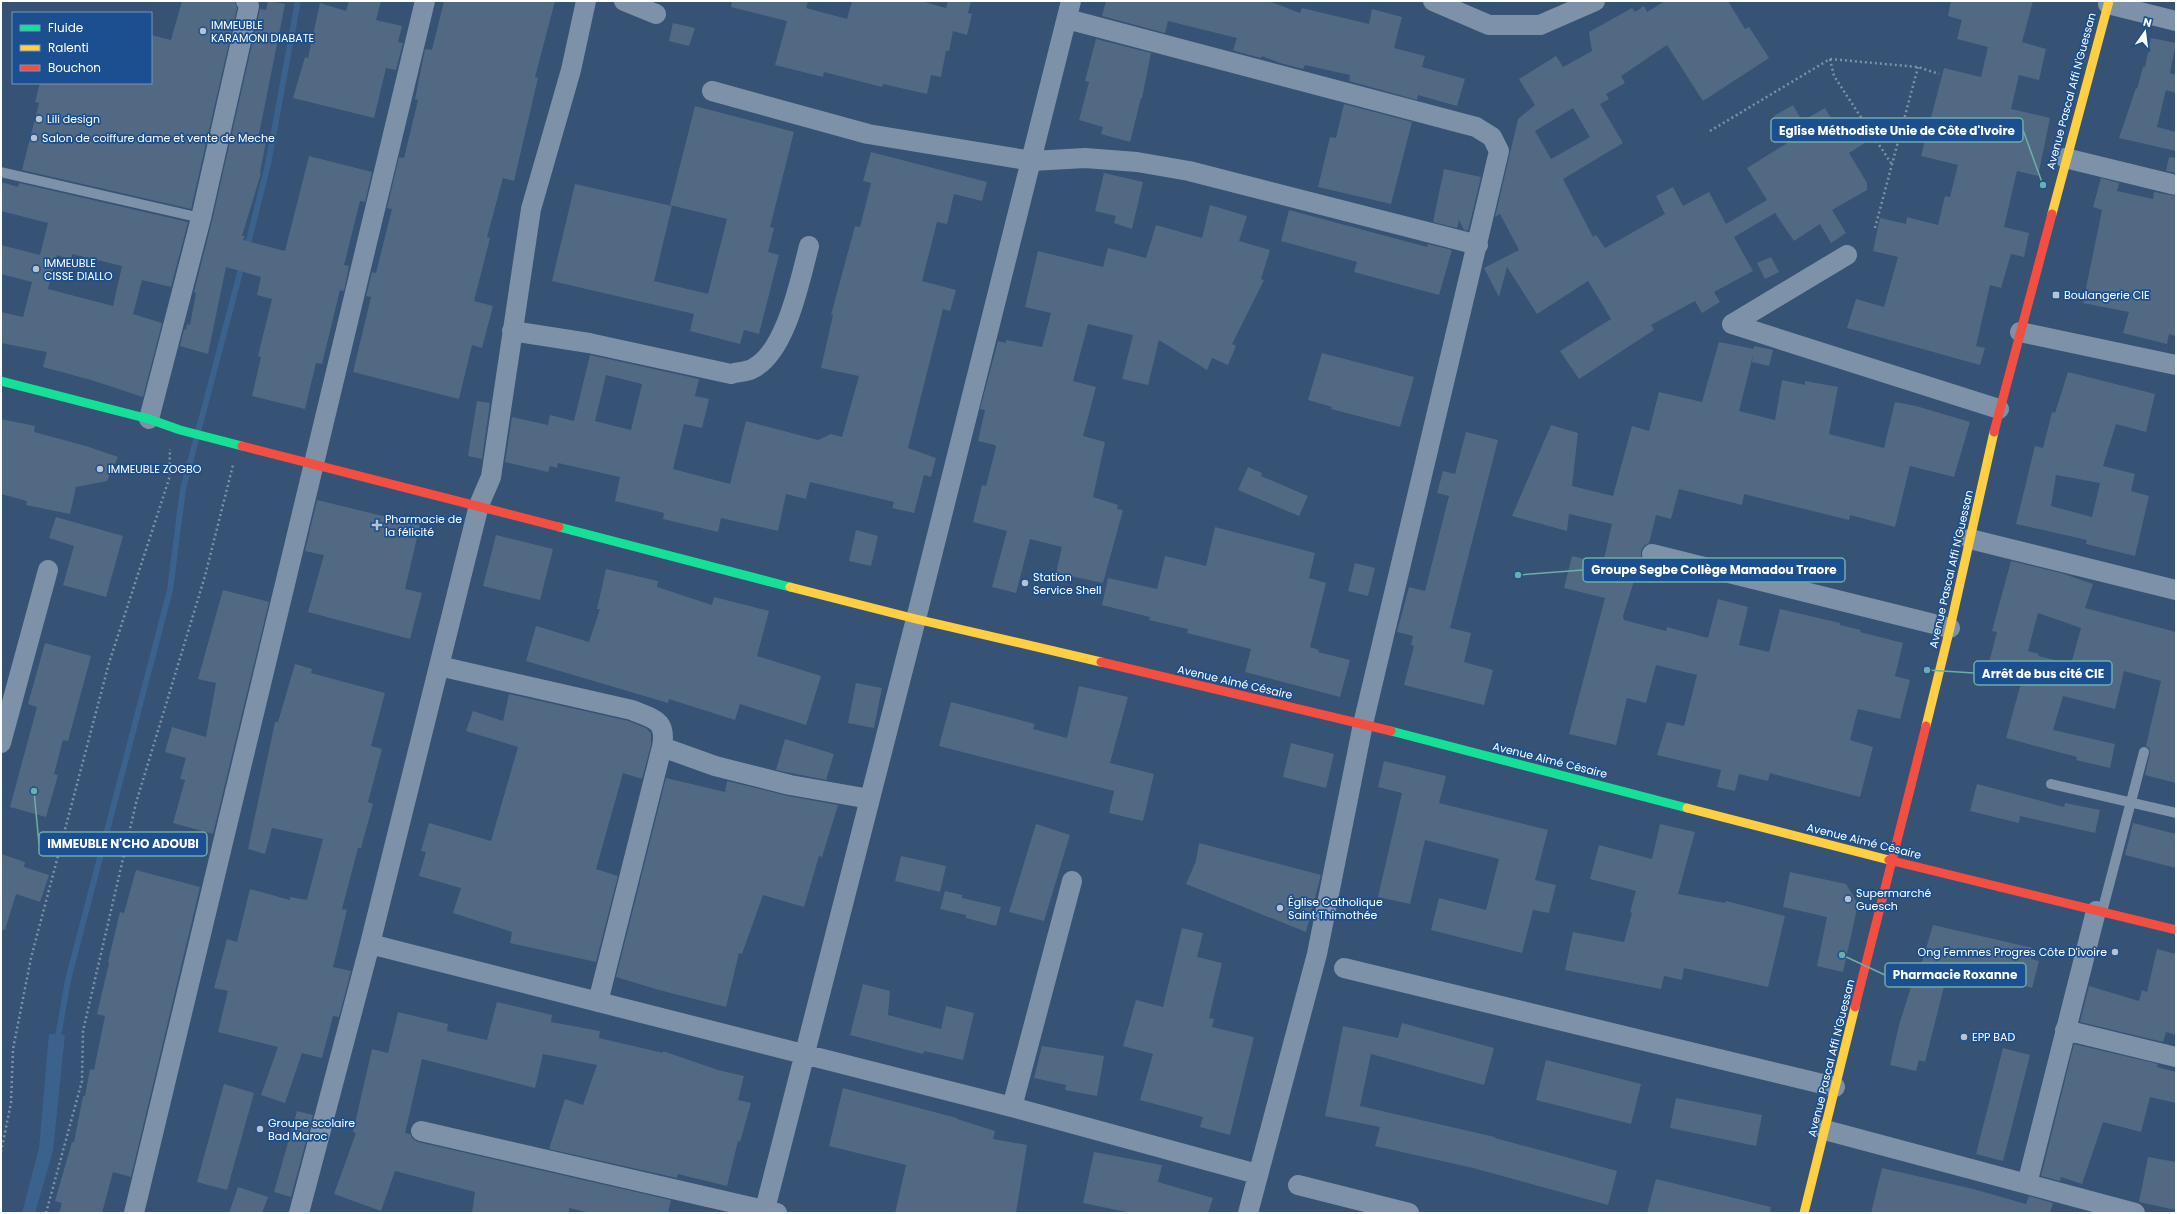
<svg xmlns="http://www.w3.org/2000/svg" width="2177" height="1214" font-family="Poppins,sans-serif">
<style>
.water{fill:#3b618d}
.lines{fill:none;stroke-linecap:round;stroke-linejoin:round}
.stream{stroke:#3b618d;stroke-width:6}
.building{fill:#526984;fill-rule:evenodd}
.path{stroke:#7d92a8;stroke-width:2.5;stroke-dasharray:2 3;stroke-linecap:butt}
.lane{stroke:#7d92a8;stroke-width:10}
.street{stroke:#7d92a8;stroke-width:20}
.fast{stroke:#16e098;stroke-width:9}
.slow{stroke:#ffcf43;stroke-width:9}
.jam{stroke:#f24e42;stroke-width:9}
.poi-dot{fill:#b9c2ce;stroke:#1b4f8f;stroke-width:1.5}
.labels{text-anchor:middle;stroke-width:3.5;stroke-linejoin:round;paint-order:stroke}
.poi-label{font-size:11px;fill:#fff;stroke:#1b4f8f;text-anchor:start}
.street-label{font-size:11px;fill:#fff;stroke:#1b4f8f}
.leader{fill:none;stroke:#6fada8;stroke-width:1.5}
.callout-dot{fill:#6fada8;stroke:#1b4f8f;stroke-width:1.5}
.callout{fill:#1b4f8f;stroke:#6fada8;stroke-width:1.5}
.callout-label{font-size:12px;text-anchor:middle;font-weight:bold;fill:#fff}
</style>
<rect width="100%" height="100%" fill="#365274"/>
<!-- water -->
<path class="water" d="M49,1034L65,1035L53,1151L35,1213H22L39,1148Z"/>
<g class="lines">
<!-- stream -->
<path class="stream" d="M247,248L268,164L298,1
M57,1043L68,980L170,590L183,489L242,265"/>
</g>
<!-- building -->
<path class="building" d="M182,1H231L235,2L237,8L191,209L22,170L39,103L35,102L40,83H151V35L171,40Z
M268,1L285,4L258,139L266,141L260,173H261L242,236H245L243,240L285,251L309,156L372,172L365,202L360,201L344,265L349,266L344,291L340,290L322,364L316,363L305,409L252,396L261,357L258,356L272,299L257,295L261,277L226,267L208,354L180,346L184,329L186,330L187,324L190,325L196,293L194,292L212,221L260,9L266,10Z
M349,1H381L376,20L402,26L398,42L403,43L396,70L386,68L374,118L293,98L305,57L308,58L320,3L346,11Z
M444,1H555L535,77L538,78L514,181L503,178L487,237L490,238L474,301L493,306L482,348L472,345L459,399L353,372L371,297L366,296L372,272L376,273L392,209L387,208L399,157L404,158L418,100L415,99L425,49L432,50Z
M732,1H808L806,8L847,19L852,1H921L946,8L948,1H971L968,13L972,14L967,35L953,31L949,51H946L941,77L931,75L927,94L883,84L882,87L824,72L823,77L775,65L787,21L731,7Z
M1106,1H1269L1300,13L1302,8L1369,24L1372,9L1402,17L1394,48L1425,56L1422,67L1465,79L1457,106L1418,95L1417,100L1349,81L1350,75L1305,65L1303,69L1280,63L1262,56L1261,58L1238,52L1233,50L1237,38L1168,21L1165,33L1102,16Z
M1665,1H1728L1745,29L1749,27L1769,58L1703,101L1667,45L1621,76L1625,83L1606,94L1609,99L1600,104L1623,143L1563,179L1593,237L1596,235L1605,248L1665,214L1656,196L1673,187L1683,206L1709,192L1726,224L1767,200L1747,168L1789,142L1774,116L1793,105L1802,121L1825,108L1838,131L1855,120L1868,141L1849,153L1867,183V190L1832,210L1846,233L1831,243L1820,224L1794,241L1775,213L1734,237L1753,271L1714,292L1720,302L1702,313L1695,301L1651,325L1654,330L1579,379L1560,351L1611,319L1588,281L1537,314L1507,267L1499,297L1484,268L1519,250L1500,214L1495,217L1518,119L1535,105L1519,79L1556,56L1563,67L1592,51L1589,32L1632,8L1635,12L1644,6L1647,12ZM1573,108L1590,137L1551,159L1535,131Z
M1951,1H2033L2022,42L2046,49L2039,80L2019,75L2011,109L2050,118L2038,176L2017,171L2004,227L2029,233L2024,257L2011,254L2001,288L1990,285L1976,346L1985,348L1980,365L1847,328L1856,299L1884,307L1898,257L1873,251L1880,218L1906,224L1907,217L1938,225L1945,196L1950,197L1958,165L1921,156L1944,68L1981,77L1988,47L1957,39L1962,20L1948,16Z
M673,23L695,28L689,46L669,41Z
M2151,38L2176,43L2170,73L2176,75V93L2166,90L2157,127L2176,132V151L2119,138L2136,88L2137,89L2143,67H2145Z
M1096,39L1151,53L1142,98H1141L1130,142L1101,134L1103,127L1079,120L1089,82L1085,81Z
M1344,104L1412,122L1391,204L1318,187L1330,137L1336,138Z
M695,106L794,132L770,227L774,228L768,252L779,255L759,334L744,330L740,344L690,331L694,314L552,281L575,184L672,206L654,281L708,294L727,219L670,205Z
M871,152L987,182L982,201L954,194L947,224L937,222L922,281L956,290L950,311L943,309L908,448L936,458L931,477L924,475L914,513L892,508L894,502L810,482L806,499L786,494L778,531L721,518L718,532L663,519L664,513L615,501L620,477L558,463L557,468L550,466L548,472L505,462L512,417L548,425L550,415L574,421L590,355L699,379L695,396L709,399L702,428L684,424L673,469L730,484L746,421L818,440L831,434L842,437L859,376L821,368L833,315H831L855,226L860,227L871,183L863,181ZM606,375L642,384L631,430L595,421Z
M2169,157L2176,158V173L2166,171Z
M1444,169L1481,177L1468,231L1464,230L1459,220L1457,228L1433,222Z
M1104,173L1143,182L1132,229L1114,223L1116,216L1095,211Z
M2101,178L2119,183L2117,191L2153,199L2154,192L2176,196V336L2169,334L2167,344L2123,333L2129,312L2083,303L2102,210L2093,207Z
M1,182L18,187L19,183L188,222L171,287L142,280L133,314L162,323L143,397L91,380L43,367L47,352L1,343V312L23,317L32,282L1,274V245L40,255L48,223L1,211ZM72,254L122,266L113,306L48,289L57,255L71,260Z
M1210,205L1247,216L1239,241L1270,250L1261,279L1264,280L1232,344L1236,346L1228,365L1212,358L1207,370L1159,340L1148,385L1122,379L1133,335L1088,324L1073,381L1096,387L1083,436L1105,442L1093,497L1118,505L1117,509L1123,510L1103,583L1056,573L1062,547L1030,539L1016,593L992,587L1007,531L973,522L982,485L986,486L996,447L995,445L978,441L985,410L980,409L998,341L1006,343V340L1042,347L1051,313L1025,307L1038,251L1103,267L1108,248L1146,258L1156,225L1202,238Z
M1289,210L1427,247L1428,244L1452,250L1439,295L1354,272L1357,262L1281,241Z
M1771,257L1779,272L1765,279L1757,263Z
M1719,342L1754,349V346L1773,350L1769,366L1752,362L1753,355L1739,411L1775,420L1782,380L1805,385V381L1838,387L1829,434L1884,448L1895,402L1916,406L1970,422L1954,477L1910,466L1895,527L1850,515L1849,520L1744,494L1742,505L1679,489L1671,519L1656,515L1649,543L1644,546L1641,551V558L1645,563L1640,582L1634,581L1623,616L1624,620L1666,631L1667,627L1708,638L1718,599L1748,607L1739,645L1769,652L1780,609L1840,623V625L1861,630L1860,632L1903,643L1895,676L1910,680L1900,719L1858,709L1850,740L1873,747L1860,797L1770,773L1768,781L1739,774L1735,791L1717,787L1721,770L1657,755L1667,722L1684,726L1697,675L1656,665L1646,703L1627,698L1616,745L1569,734L1605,598L1564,588L1572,556L1603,563L1612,524L1569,514L1567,531L1512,516L1551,425L1578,433L1572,486L1613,496L1632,426L1649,431L1659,392L1702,402Z
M1322,353L1414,377L1400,427L1331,409L1332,407L1308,400Z
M2068,372L2155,394L2146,432L2116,424L2103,466L2135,474L2131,491L2149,496L2135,556L2086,544L2087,540L2016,524L2035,446L2043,448L2052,412L2055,413ZM2056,475L2100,483L2092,517L2051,506Z
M477,401L490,403L482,459L468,456Z
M1,419L35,426L34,432L86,446L118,457L107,481L76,487L70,514L26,505L27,501L1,494Z
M1466,432L1498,440L1450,628L1471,633L1464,662L1493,670L1484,705L1404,685L1414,646L1411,645L1413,636L1397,632L1409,587L1425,591L1449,496L1437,493L1443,471L1455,474Z
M1248,467L1262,473L1261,476L1308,496L1299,516L1238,490Z
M317,500L420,525L405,589L422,593L410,639L308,612L324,555L305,551Z
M56,517L123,536L106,597L63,585L74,546L49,538Z
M1215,527L1315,553L1309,578L1326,583L1310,647L1319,650L1318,652L1350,660L1340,697L1245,672L1251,649L1187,633L1188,629L1149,620L1150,617L1102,605L1108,578L1157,589L1165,556L1206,566Z
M856,530L878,536L871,566L849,561Z
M496,535L553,549L540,600L483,586Z
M2011,561L2061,573L2093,584L2085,608L2176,632V783L2145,775L2150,753L2149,748L2146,746L2161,681L2124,671L2115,709L2063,696L2053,730L2115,744L2110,768L2076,760L2077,757L2006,738L2021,683L1986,674L1997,632L1992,631ZM2038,613L2081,628L2071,664L2038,656L2039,654L2028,651Z
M1355,563L1375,568L1368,596L1348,591Z
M606,569L658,581L657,587L712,605L714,597L769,611L757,656L821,676L806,725L740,704L735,720L669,699L668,703L526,661L536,626L589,642L600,609H597Z
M223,590L269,602L213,834L173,823L185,780L180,779L186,758L165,752L172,727L206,737L216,683L198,679Z
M45,643L91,656L68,741L63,740L54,774L58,775L46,817L10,807L37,707L28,704Z
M295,664L312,669L311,673L385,693L371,746L382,749L368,802L373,804L361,848H358L342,909L347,910L333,967L351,971L339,1017L333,1016L322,1058L302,1053L285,1103L261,1095L278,1047L218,1032L228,991L214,988L227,939L237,942L250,889L290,900V897L307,900L323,839L272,828L265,854L248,849L275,722H278Z
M856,683L882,688L874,728L848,723Z
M1079,686L1128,697L1110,763L1154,774L1143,821L1109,813L1114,791L939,746L951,702L1035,724L1033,729L1067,738Z
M509,694L629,721L646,728L651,733V745L642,779L623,773L596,869L618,876L596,962L510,943L512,932L453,913L461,888L419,876L426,852L421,851L429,823L491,841L518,747L466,731L473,711L503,721Z
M785,739L834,754L826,780L776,770Z
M1291,743L1334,754L1326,788L1283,777Z
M1384,761L1446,776L1439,803L1548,830L1535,880L1556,885L1549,913L1533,910L1522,953L1431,930L1439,898L1486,910L1499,859L1425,840L1410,904L1378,897L1402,793L1378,787Z
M666,778L725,792L727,781L788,796L838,805L822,857L819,856L804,907L763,895L742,954L739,953L726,1007L659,990L616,977Z
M1977,784L2064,807L2065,803L2100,810L2095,833L2020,816L2019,823L1970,811Z
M2133,823L2176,834V868L2125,855Z
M1036,824L1070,835L1044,921L1009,912Z
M1660,824L1695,832L1678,894L1725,903L1726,901L1785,916L1768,987L1684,968L1682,980L1664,976L1661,989L1565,970L1573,932L1624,942L1632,913L1630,912L1636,891L1590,879L1599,845L1652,859Z
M1199,843L1321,875L1306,932L1186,884L1196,861Z
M1,854L25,862L24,867L49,875L40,902L16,894L5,930H1Z
M901,856L946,866L940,892L895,881Z
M136,870L200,887L131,1177L113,1172L102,1213H59L62,1203L55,1201L72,1142H74L83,1096H85L90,1069L94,1070L105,1016L97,1014L109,963L108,962L120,912L124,913Z
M1790,872L1846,884L1858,904L1843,972L1817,966L1827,917L1783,907Z
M945,891L962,895V898L1001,907L996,926L966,918V915L940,909Z
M1933,925L2033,948L2031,959L2039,961L2032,988L1949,967L1925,1062L1919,1060L1916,1071L1890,1065L1899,1025L1912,984L1915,985Z
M1182,928L1203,933L1197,957L1222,963L1209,1018L1214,1019L1212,1027L1254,1037L1230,1135L1200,1127L1203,1117L1140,1100L1153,1054L1123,1046L1136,1000L1163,1007Z
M2157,949L2176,954V1035L2166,1032L2163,1042L2080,1022L2089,986L2139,1001L2142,990L2147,992Z
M863,984L890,991L888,1015L941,1029L946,1006L974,1013L963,1060L924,1051L923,1054L850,1035Z
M497,1002L552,1015L551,1022L600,1031L599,1038L663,1053V1051L718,1070L744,1076L738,1100L751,1103L740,1142L738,1141L727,1186L678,1174L677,1178L549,1149L565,1099L583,1105L597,1065L543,1054L535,1088L422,1059L405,1133L410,1134L413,1139L418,1142L671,1200L668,1213H591L569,1208V1213H472L475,1192L395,1171L381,1211L334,1194L356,1133L353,1132L372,1049L388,1053L398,1012L448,1024L447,1031L487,1040Z
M1402,1023L1494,1048L1484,1085L1371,1054L1360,1106L1495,1137V1138L1617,1171L1608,1205L1473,1168L1375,1146L1380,1127L1325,1116L1343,1026L1398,1038Z
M2074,1044L2158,1064L2157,1067L2176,1072V1103L2150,1097L2141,1132L2103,1122L2082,1184L2061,1177L2060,1181L2041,1176Z
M1042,1046L1104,1056L1097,1096L1065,1090L1066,1085L1034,1078Z
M2003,1048L2030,1055L2003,1161L1976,1154Z
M1546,1060L1641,1084L1631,1124L1536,1100Z
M224,1084L254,1093L227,1190L197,1182Z
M843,1088L957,1118V1119L995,1131L993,1139L1027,1145L1016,1213H895L906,1165L829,1146Z
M1676,1098L1762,1115L1756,1146L1670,1128Z
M297,1111L313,1115L291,1197L274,1192Z
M1094,1152L1162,1165L1158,1182L1213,1198L1208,1213H1131L1083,1203Z
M2148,1157L2176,1162V1210L2139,1202Z
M1882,1168L1973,1189L2026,1204L2029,1196L2053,1203L2050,1213H1871Z
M1656,1179L1771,1207L1770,1213H1647Z
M238,1187L268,1197L262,1213H229Z"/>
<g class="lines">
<!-- path -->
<path class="path" d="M1830,59L1834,76L1891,163
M1710,131L1830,59L1918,67L1939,74
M1875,228L1918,67
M1,1152L11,1103L13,1049L31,958L109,663L169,479L170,449
M46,1213L82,1081L83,1031L136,803L205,576L233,465"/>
<!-- lane -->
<path class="lane" d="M1,172L201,218
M2051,784L2176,813
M2102,912L2144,752"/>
<!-- street -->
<path class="street" d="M624,1L656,14
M1433,1L1489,25H1540L1595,1
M2108,4L2176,21
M1067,19L1476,127L1492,137L1499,151L1363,724L1317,954L1248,1213
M712,91L868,134L1032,161L1085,158L1137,162L1189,171L1478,245
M2065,158L2176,185
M1732,324L1999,409
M1732,324L1847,255
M512,331L589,343L731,374C737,372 746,372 752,369C786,353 800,280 809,246
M2020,332L2176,365
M149,419L201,218L249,6L246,1
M1970,539L2176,590
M1652,554L1950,628
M439,666L632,710C653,719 667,719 662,747L715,766L790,785L870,799
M1,743L48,570
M370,944L1012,1107L1257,1174
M1344,968L1835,1087
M598,1002L662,747
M2065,1030L2176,1057
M1012,1107L1072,881
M1825,1130L2135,1213
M421,1131L777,1213
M2027,1184L2096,911
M1298,1185L1409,1213
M134,1213L425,1
M299,1213L370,944L479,505L491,477L531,209L571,70L586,1
M764,1213L916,619L1071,1"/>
<!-- fast -->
<path class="fast" d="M1,381L149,419L180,430L242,446
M559,527L790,587
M1391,731L1687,808"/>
<!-- slow -->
<path class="slow" d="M2052,214L2109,1
M790,587L916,619L1101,662
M1926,726L1950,628L1994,432
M1687,808L1889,860
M1804,1213L1855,1007"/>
<!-- jam -->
<path class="jam" d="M1994,432L2052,214
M242,446L559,527
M1101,662L1391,731
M1889,860L2176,930
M1855,1007L1926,726"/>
</g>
<!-- markers -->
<g class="poi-dot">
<circle cx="203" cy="31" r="4"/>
<circle cx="39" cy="119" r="4"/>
<circle cx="34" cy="138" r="4"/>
<circle cx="36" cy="269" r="4"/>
<rect x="2052" y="291" width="8" height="8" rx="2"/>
<circle cx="100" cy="469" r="4"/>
<path d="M375 519h4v4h4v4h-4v4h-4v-4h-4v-4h4z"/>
<circle cx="1025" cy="583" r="4"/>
<circle cx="1848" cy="899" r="4"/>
<circle cx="1280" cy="908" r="4"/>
<circle cx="2115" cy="952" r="4"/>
<circle cx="1964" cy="1037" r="4"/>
<circle cx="260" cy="1129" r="4"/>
</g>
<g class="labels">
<!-- poi labels -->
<g class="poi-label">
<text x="211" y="29">IMMEUBLE<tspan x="211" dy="13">KARAMONI DIABATE</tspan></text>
<text x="47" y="123">Lili design</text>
<text x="42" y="142">Salon de coiffure dame et vente de Meche</text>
<text x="44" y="267">IMMEUBLE<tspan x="44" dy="13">CISSE DIALLO</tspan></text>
<text x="2064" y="299">Boulangerie CIE</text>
<text x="108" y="473">IMMEUBLE ZOGBO</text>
<text x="385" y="523">Pharmacie de<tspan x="385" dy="13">la félicité</tspan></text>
<text x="1033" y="581">Station<tspan x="1033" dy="13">Service Shell</tspan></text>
<text x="1856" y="897">Supermarché<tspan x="1856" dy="13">Guesch</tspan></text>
<text x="1288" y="906">Église Catholique<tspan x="1288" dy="13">Saint Thimothée</tspan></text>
<text x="2107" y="956" text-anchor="end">Ong Femmes Progres Côte D'ivoire</text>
<text x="1972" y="1041">EPP BAD</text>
<text x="268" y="1127">Groupe scolaire<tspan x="268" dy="13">Bad Maroc</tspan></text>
</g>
<!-- street labels -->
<g class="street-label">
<text transform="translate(2071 91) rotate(-75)" y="4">Avenue Pascal Affi N'Guessan</text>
<text transform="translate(1951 569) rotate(-77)" y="4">Avenue Pascal Affi N'Guessan</text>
<text transform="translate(1235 682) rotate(13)" y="4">Avenue Aimé Césaire</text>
<text transform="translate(1550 760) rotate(14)" y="4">Avenue Aimé Césaire</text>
<text transform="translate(1864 841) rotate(14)" y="4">Avenue Aimé Césaire</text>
<text transform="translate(1831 1058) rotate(-76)" y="4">Avenue Pascal Affi N'Guessan</text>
</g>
</g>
<!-- callouts -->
<path class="leader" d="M2043 185L2023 130M1518 575L1583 570M1927 670L1974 673M34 791L39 844M1842 955L1885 975"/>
<g class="callout-dot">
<circle cx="2043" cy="185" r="4"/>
<circle cx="1518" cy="575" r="4"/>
<circle cx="1927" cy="670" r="4"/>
<circle cx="34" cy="791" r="4"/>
<circle cx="1842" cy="955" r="4"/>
</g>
<g class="callout">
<rect x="1771" y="118" width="252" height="24" rx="4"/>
<rect x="1583" y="558" width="262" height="24" rx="4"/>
<rect x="1974" y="661" width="138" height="24" rx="4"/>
<rect x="39" y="832" width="168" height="24" rx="4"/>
<rect x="1885" y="963" width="141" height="24" rx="4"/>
</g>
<g class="callout-label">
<text x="1897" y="135">Eglise Méthodiste Unie de Côte d'Ivoire</text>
<text x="1714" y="574">Groupe Segbe Collège Mamadou Traore</text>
<text x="2043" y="678">Arrêt de bus cité CIE</text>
<text x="123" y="848">IMMEUBLE N'CHO ADOUBI</text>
<text x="1955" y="979">Pharmacie Roxanne</text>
</g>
<!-- border -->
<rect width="2177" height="1214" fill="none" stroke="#ffffff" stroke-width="4"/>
<!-- legend -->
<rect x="12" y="12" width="140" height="72" fill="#1b4f8f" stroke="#7695bc"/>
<rect x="20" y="25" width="20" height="6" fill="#16e098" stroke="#7695bc"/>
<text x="48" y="32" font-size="12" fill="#ffffff">Fluide</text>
<rect x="20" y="45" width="20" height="6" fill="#ffcf43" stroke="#7695bc"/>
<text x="48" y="52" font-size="12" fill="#ffffff">Ralenti</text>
<rect x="20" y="65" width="20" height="6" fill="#f24e42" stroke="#7695bc"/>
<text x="48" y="72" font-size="12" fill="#ffffff">Bouchon</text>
<!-- north arrow -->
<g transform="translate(2145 32) rotate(14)" stroke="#1b4f8f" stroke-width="3" paint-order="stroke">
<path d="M0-3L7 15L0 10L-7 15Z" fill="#ffffff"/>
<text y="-6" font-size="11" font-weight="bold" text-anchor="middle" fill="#ffffff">N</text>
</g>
</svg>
